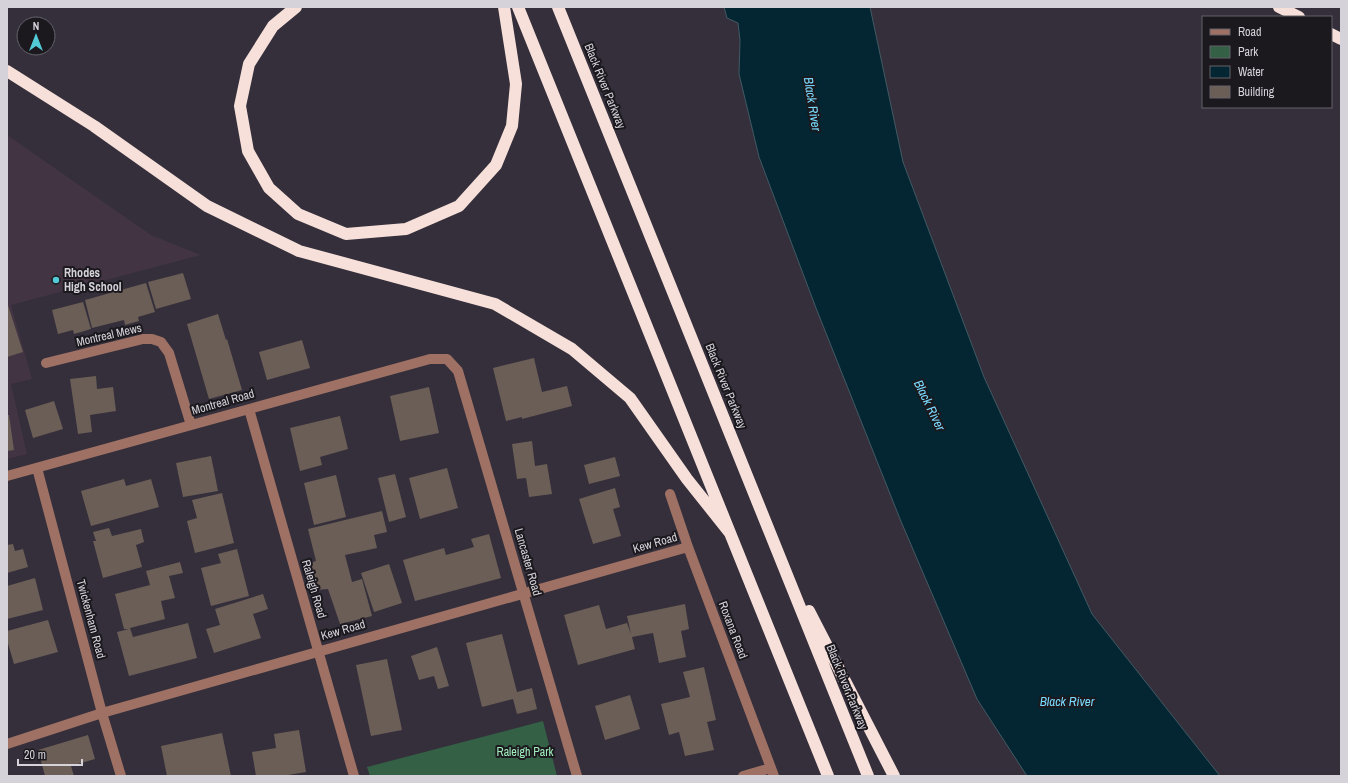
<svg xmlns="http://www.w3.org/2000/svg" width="1348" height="783" font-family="'Archivo Narrow',sans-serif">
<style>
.education{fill:#423443}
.green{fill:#346045}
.water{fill:#032632;stroke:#425a64}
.building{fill:#6b5e56}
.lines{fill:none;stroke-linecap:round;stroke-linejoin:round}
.minor{stroke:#9e7164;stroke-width:10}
.highway{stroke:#f7e0da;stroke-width:12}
.poi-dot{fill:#52cbd7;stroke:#1b191e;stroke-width:1.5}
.labels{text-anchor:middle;stroke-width:4;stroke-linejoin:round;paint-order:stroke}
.street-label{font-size:12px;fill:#d5d2d9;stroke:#1b191e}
.poi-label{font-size:12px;font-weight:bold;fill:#d5d2d9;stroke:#1b191e;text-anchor:start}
.park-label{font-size:12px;fill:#a1efbd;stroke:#1b191e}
.water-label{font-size:13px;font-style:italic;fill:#79daff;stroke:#1b191e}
</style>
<rect width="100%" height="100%" fill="#342f3b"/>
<!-- education -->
<path class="education" d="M7,135L151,235L201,255L11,305L32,379L11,384L27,454L7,459Z"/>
<!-- green -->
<path class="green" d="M543,721L557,776H370L367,767Z"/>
<!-- water -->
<path class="water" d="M724,7H870L903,162L984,377L1092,614L1220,776H1027L977,699L900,519L816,308L759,157L739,74L740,40L738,23L727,18Z"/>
<!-- building -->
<path class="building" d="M183,273L191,299L156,309L148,282Z
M146,283L155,312L138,317L139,321L125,325L124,320L92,328L85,300Z
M7,302L23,352L7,357Z
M83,302L91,329L74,334L73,330L58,334L52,310Z
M218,314L226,340L227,339L242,390L209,399L187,324Z
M302,340L310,368L267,380L259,352Z
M534,358L542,392L567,386L572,406L522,419V417L506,421L493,368Z
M96,376L97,389L113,387L116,411L90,415L92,432L78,434L70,379Z
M429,387L439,433L400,441L390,396Z
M54,401L63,429L33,438L25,410Z
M7,415H9L14,450L7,451Z
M340,416L348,449L320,457L322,465L300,471L290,428Z
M532,441L535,466L547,464L552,494L529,497L526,478L517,479L512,444Z
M211,456L218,491L183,497L176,463Z
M615,457L620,476L589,484L584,465Z
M447,468L458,508L420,519L409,478Z
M395,474L406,517L389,522L378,478Z
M336,475L346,517L314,525L304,483Z
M124,479L126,486L151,479L159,507L91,526L81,491Z
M615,488L620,507L613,509L621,536L593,544L579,499Z
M222,493L234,543L195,553L187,521L197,518L192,500Z
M382,511L387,532L374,535L377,548L345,555L352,582L362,579L372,616L340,624L328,589L316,590L309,563L316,561L308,529Z
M109,528L112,536L141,529L144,542L136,545L142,567L103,578L93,541H96L93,532Z
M489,534L501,578L415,601L403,560L444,548L446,555L474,547L471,539Z
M13,544L15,551L23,549L28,567L7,573V545Z
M237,549L249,596L211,606L201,568L221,563L218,554Z
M180,562L183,573L169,576L175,598L161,601L165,619L130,628L133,637L188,623L197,658L129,676L117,632L129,629H124L115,594L150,585L146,571Z
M389,564L402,603L374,612L361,573Z
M35,578L43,610L7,619V586Z
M263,594L268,609L253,614L261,638L214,653L206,629L220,625L215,609Z
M685,604L689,629L681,631L686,657L659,663L653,633L632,637L635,649L578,665L564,615L599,605L606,629L627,623L631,634L627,616Z
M48,620L58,652L14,664L7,640V631Z
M502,634L517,692L532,688L537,709L517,714L513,699L482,707L466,643Z
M437,647L449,686L438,689L434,676L419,680L411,656Z
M387,659L402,730L371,736L356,665Z
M704,667L716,720L707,722L714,750L685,756L679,732L669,735L661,704L690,697L683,672Z
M630,695L640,729L605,740L595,706Z
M299,730L306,772L282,776H256L252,752L276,748L274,734Z
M222,733L231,776H167L161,746Z
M88,735L95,759L71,766L74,776H45L38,750Z"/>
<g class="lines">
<!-- minor -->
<path class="minor" d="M46,363L143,339H152L161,342L169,353L191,425
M249,409L354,776
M37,468L102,713L121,776
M7,476L430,359H447L458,371L577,776
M670,494L688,547L774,776
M7,744L102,713L688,547
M743,776L771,768"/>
<!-- highway -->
<path class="highway" d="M296,7L273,26L249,64L240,106L248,151L269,188L298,214L346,234L406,229L459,206L496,165L512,126L516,84L504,7
M518,7L828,776
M558,7L868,776
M1279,7L1299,17
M1331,34L1341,39
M7,71L94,126L207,206L299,251L495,304L572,349L630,398L687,479L730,533
M809,611L894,776"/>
</g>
<!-- markers -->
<circle class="poi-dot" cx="56" cy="280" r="4"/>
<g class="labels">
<!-- street labels -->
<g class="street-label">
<text transform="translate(605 86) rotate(68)" y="4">Black River Parkway</text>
<text transform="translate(109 335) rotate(-13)" y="4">Montreal Mews</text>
<text transform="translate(726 386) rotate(68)" y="4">Black River Parkway</text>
<text transform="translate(223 402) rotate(-16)" y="4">Montreal Road</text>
<text transform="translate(655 543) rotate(-16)" y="4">Kew Road</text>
<text transform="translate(528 562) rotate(74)" y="4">Lancaster Road</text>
<text transform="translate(314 589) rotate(74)" y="4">Raleigh Road</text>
<text transform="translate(91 619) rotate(75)" y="4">Twickenham Road</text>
<text transform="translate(343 630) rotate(-16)" y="4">Kew Road</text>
<text transform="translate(733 630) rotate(69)" y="4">Roxana Road</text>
<text transform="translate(847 687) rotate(68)" y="4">Black River Parkway</text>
</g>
<!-- poi labels -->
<g class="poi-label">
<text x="64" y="277">Rhodes<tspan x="64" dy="14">High School</tspan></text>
</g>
<!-- park labels -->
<g class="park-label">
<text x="525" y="756">Raleigh Park</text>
</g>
<!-- water labels -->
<g class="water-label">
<text transform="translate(813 104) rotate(81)" y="5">Black River</text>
<text transform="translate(930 405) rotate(64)" y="5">Black River</text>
<text x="1067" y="706">Black River</text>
</g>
</g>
<!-- border -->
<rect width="1348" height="783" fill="none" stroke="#d5d2d9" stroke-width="16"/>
<!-- legend -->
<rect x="1202" y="16" width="130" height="92" fill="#1b191e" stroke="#656369"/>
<rect x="1210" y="29" width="20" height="6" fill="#9e7164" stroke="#656369"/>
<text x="1238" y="36" font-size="12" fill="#d5d2d9">Road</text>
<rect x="1210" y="46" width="20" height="12" fill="#346045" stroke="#656369"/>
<text x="1238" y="56" font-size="12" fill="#d5d2d9">Park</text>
<rect x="1210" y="66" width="20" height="12" fill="#032632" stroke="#656369"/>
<text x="1238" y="76" font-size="12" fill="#d5d2d9">Water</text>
<rect x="1210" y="86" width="20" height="12" fill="#6b5e56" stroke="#656369"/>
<text x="1238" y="96" font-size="12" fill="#d5d2d9">Building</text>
<!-- north arrow -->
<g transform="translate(36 36)"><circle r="19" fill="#1b191e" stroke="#656369"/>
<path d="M0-3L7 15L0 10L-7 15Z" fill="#52cbd7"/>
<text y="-6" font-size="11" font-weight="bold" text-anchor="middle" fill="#d5d2d9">N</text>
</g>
<!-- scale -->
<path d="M18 759v6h64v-6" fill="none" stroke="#d5d2d9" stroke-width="2"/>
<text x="24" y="759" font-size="12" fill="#d5d2d9" stroke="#1b191e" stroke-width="3" paint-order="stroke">20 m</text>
</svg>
